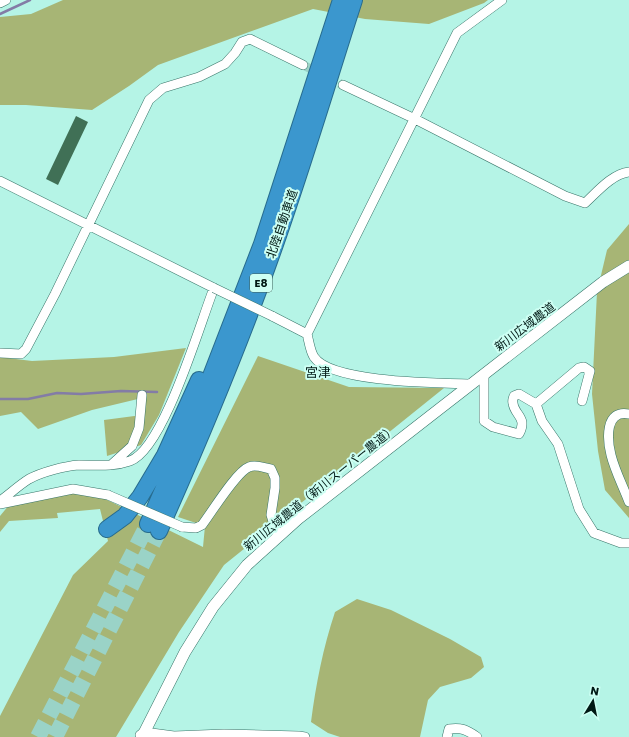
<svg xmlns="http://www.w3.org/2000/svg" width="629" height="737" font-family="Poppins,'Noto Sans JP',sans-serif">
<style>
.forest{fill:#a7b575}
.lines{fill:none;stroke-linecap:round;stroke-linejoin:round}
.stream{stroke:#837ca6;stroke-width:2.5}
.building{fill:#407056}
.minor-tunnel{stroke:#9ad3c7;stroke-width:9;stroke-dasharray:9 4.5;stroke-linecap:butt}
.motorway-tunnel{stroke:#9ad3c7;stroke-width:16;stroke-dasharray:16 8;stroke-linecap:butt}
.minor-casing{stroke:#387569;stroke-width:10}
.tertiary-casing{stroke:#387569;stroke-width:12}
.motorway-casing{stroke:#276b8d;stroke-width:18}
.minor{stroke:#fff;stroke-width:9}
.tertiary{stroke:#fff;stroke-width:11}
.motorway{stroke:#3b97ce;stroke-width:16}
.minor-bridge-casing{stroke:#387569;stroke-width:10;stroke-linecap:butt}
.minor-bridge{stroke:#fff;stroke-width:9}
.labels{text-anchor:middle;stroke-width:4;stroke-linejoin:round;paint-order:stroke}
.shield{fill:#cdfff3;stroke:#3e5e58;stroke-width:1}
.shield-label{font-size:11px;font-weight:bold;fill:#011915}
.street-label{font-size:12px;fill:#011915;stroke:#cdfff3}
.neighbourhood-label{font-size:13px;fill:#011915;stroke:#cdfff3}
</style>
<rect width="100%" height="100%" fill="#b5f4e6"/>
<!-- forest -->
<path class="forest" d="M63,0H488L484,3L429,24L365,19L313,9L158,65L129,86L92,110L26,105H0V17L31,14Z
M629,224V518L605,490L598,451L592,394L597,292L607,250Z
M186,348L159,415L141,445L107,456L104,420L142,415V398L92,410L38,429L21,412L0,416V357L32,361L114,357Z
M258,356L349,387L444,388L224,565L179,632L116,737H0V716L73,575L108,541L100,509L57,513L58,518L9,521L0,532V516L14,499L79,486L203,547L205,526L178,517Z
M357,599L391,610L450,639L481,657L484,667L471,678L440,687L428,700L420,737H340L328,733L311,722C316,684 323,648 335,612Z"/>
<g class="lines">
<!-- stream -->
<path class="stream" d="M0,14L30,0
M0,399H28L57,393L81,394L121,391L157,392"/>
</g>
<!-- building -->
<path class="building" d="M76,116L88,122L58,185L46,179Z
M507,333L514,337L509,345L503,342Z"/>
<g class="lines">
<!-- minor-tunnel -->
<path class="minor-tunnel" d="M303,65L343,85"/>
<!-- motorway-tunnel -->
<path class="motorway-tunnel" d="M38,737L148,524
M55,737L159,531"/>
<!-- minor casing -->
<g class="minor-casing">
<path id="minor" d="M0,3L6,0
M343,85L415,119L565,196L585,203C597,192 612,174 629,172
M0,181L214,288C200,323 164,449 130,461C113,467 97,465 79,465C65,466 42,472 29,479C19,485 10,494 0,501
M272,316L307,334
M0,353L21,354L26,349L55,294L149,100L163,88L199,77L225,64L235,53L242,42L250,39L303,65
M484,374V421L493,427L519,434C528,417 514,415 513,403C512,401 513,399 514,396L519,394L536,404L542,421L558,444L579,509L594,533L621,543H629
M472,384C441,383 331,383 314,357C310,351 309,341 307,334L457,33L502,0
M536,404L579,368L584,367L590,371L582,401
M629,414C605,409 607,439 611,455C615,471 623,486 629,502
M111,465L132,446L139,428L142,395
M0,504L73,489L108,495
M182,527L196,528L202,525C212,512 236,472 249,467C256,464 264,468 271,469L275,478V488L271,515L278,537
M140,735L144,732L174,736L224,734L299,736L305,737
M447,737L449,729C461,727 467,730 477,737"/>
</g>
<!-- tertiary casing -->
<g class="tertiary-casing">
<path id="tertiary" d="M142,737L185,652L213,607L247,565L298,519L438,410L603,282L629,266"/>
</g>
<!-- motorway casing -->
<g class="motorway-casing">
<path id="motorway" d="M148,524L196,415L262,244L341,0
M107,529L125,516L140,497L165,455L199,380
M159,531C200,439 239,346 273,250C302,168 327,84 354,0"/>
</g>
<!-- minor -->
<use href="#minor" class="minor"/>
<!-- tertiary -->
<use href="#tertiary" class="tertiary"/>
<!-- motorway -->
<use href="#motorway" class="motorway"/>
<!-- minor-bridge casing -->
<g class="minor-bridge-casing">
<path id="minor-bridge" d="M214,288L272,316
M108,495L182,527"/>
</g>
<!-- minor-bridge -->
<use href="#minor-bridge" class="minor-bridge"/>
</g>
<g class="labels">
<!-- shield labels -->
<rect class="shield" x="250" y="274" width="22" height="18" rx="3"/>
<g class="shield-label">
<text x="261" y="287">E8</text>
</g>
<!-- street labels -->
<g class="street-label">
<text transform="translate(282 224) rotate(-71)" y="4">北陸自動車道</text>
<text transform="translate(525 327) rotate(-37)" y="4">新川広域農道</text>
<text transform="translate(320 488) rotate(-39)" y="4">新川広域農道（新川スーパー農道）</text>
</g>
<!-- neighbourhood labels -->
<g class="neighbourhood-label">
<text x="318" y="377">宮津</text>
</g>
</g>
<!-- north arrow -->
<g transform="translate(593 701) rotate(10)" stroke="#cdfff3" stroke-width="3" paint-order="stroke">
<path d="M0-3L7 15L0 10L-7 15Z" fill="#011915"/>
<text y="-6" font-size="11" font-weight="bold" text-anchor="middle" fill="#011915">N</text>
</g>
</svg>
